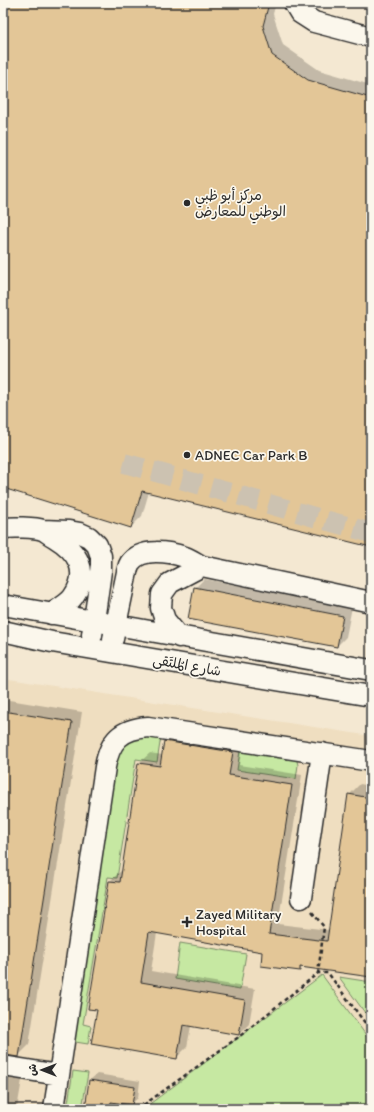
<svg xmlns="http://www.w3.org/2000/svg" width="374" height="1112" font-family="Itim,'Playpen Sans Arabic',sans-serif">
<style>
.built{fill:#efdec0}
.grass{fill:#c6e8a2;stroke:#788a66}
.shadow{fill:#0003}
.building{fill:#e3c697;stroke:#2b2b2b}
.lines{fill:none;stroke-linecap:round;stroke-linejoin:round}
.minor-tunnel{stroke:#ccc2b1;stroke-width:20;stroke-dasharray:20 10;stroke-linecap:butt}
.minor-casing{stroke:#2b2b2b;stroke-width:23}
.path{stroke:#2b2b2b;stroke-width:2.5;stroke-dasharray:4 3;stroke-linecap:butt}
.minor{stroke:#fbf7ec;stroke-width:20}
.poi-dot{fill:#2b2b2b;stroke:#fbf7ec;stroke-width:1.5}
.labels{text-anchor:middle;stroke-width:3.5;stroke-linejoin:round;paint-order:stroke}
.poi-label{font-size:14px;fill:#2b2b2b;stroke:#fbf7ec;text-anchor:start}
.street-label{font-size:14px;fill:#2b2b2b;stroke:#fbf7ec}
</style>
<rect width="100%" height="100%" fill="#f4e8d2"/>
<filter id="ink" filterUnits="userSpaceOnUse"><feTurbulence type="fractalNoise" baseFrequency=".025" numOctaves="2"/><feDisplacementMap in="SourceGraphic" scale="8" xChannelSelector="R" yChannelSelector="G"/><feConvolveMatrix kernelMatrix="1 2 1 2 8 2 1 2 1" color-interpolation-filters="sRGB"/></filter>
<g filter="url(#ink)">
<!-- built -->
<path class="built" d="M3,678L371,736V1109H3Z"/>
<!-- grass -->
<path class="grass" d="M162,730L157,762L136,759L117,878L108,877L83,1024L91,1026L88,1044L69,1041L119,744Z
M241,745L296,757L298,765L296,779L237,770Z
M180,943L246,954L240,990L175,979Z
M322,975L371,1042V1109H143Z
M339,977L371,982V1021Z
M73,1071L88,1073L82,1109H67Z"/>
<!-- shadow -->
<path class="shadow" d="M3,3H276L273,14L283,45L319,70L371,85V546L149,492L142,516L131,527L3,487Z
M204,579L352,607L346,637L337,646L195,588Z
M3,699L82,712L29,1045L18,1056L3,1054Z
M175,731L243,741L239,765L302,775L278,924L329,930L349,795L360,784L371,786V976L303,966L300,970L264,951L157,933L151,971L255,989L249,1024L239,1034L191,1026L187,1047L176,1058L98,1010L110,881L121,871H122L139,763L150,753L162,755L165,741Z
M97,1074L140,1081L138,1098L131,1104L116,1101L115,1109H86L90,1080Z
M3,1077L22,1080L17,1109H3Z"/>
<!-- building -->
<path class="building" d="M3,3H269L263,26L272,55L308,80L371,98V547L142,491L131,528L3,488Z
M194,587L343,616L337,647L188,619Z
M3,711L72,722L19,1057L3,1055Z
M164,741L233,752L229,775L292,785L269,934L327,941L348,794L371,798V977L300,967V971L261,966L262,952L149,932L141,982L245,1000L239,1035L183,1025L177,1059L91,1044L97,1010L88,1009L109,881L120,882L138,763L160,766Z
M89,1080L135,1087L132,1105L111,1102L110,1109H85Z"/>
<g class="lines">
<!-- minor-tunnel -->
<path class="minor-tunnel" d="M124,463L371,533"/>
<!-- minor casing -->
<g class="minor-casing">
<path id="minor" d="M294,3L300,13L314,22L371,37
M3,528C11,527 35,527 43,530C47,532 50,535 54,537C77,551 91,571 73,597C68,604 58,609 51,614
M42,530L69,531L80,533L89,537L97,545L101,556V571L92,635
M3,605L371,670
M3,631L52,642L371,696
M179,637L165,620L161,608L162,594L170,583L202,566
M113,639L127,572C128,569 128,566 130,563C141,547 169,552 185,557C191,559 196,563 202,566L371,602
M301,898L322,753
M3,1066L59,1075
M54,1109L105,767C110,740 121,729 148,727L371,761"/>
</g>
<!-- path -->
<path class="path" d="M312,912L324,927L318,973
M138,1109L240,1036L318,973H328L371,1031"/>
<!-- minor -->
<use href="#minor" class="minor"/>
</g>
</g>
<!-- markers -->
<g class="poi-dot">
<circle cx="187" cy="203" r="4"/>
<circle cx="187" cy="455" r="4"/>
<path d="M185 916h4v4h4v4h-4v4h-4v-4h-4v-4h4z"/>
</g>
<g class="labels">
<!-- poi labels -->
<g class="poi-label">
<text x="195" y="200">مركز أبو ظبي<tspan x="195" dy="16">الوطني للمعارض</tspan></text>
<text x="195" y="460">ADNEC Car Park B</text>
<text x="196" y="919">Zayed Military<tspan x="196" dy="16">Hospital</tspan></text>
</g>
<!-- street labels -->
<g class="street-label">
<text transform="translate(187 665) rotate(10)" y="5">شارع المُلتَقى</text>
</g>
</g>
<!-- margin -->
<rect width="374" height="1112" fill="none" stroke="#fbf7ec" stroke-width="16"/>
<rect x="8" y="8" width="358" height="1096" fill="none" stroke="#2b2b2b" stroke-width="1.5" filter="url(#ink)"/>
<!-- north arrow -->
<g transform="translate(42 1070) rotate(270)" stroke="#fbf7ec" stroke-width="3" paint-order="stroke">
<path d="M0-3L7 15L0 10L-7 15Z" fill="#2b2b2b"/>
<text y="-6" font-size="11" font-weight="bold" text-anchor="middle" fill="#2b2b2b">ش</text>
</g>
</svg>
